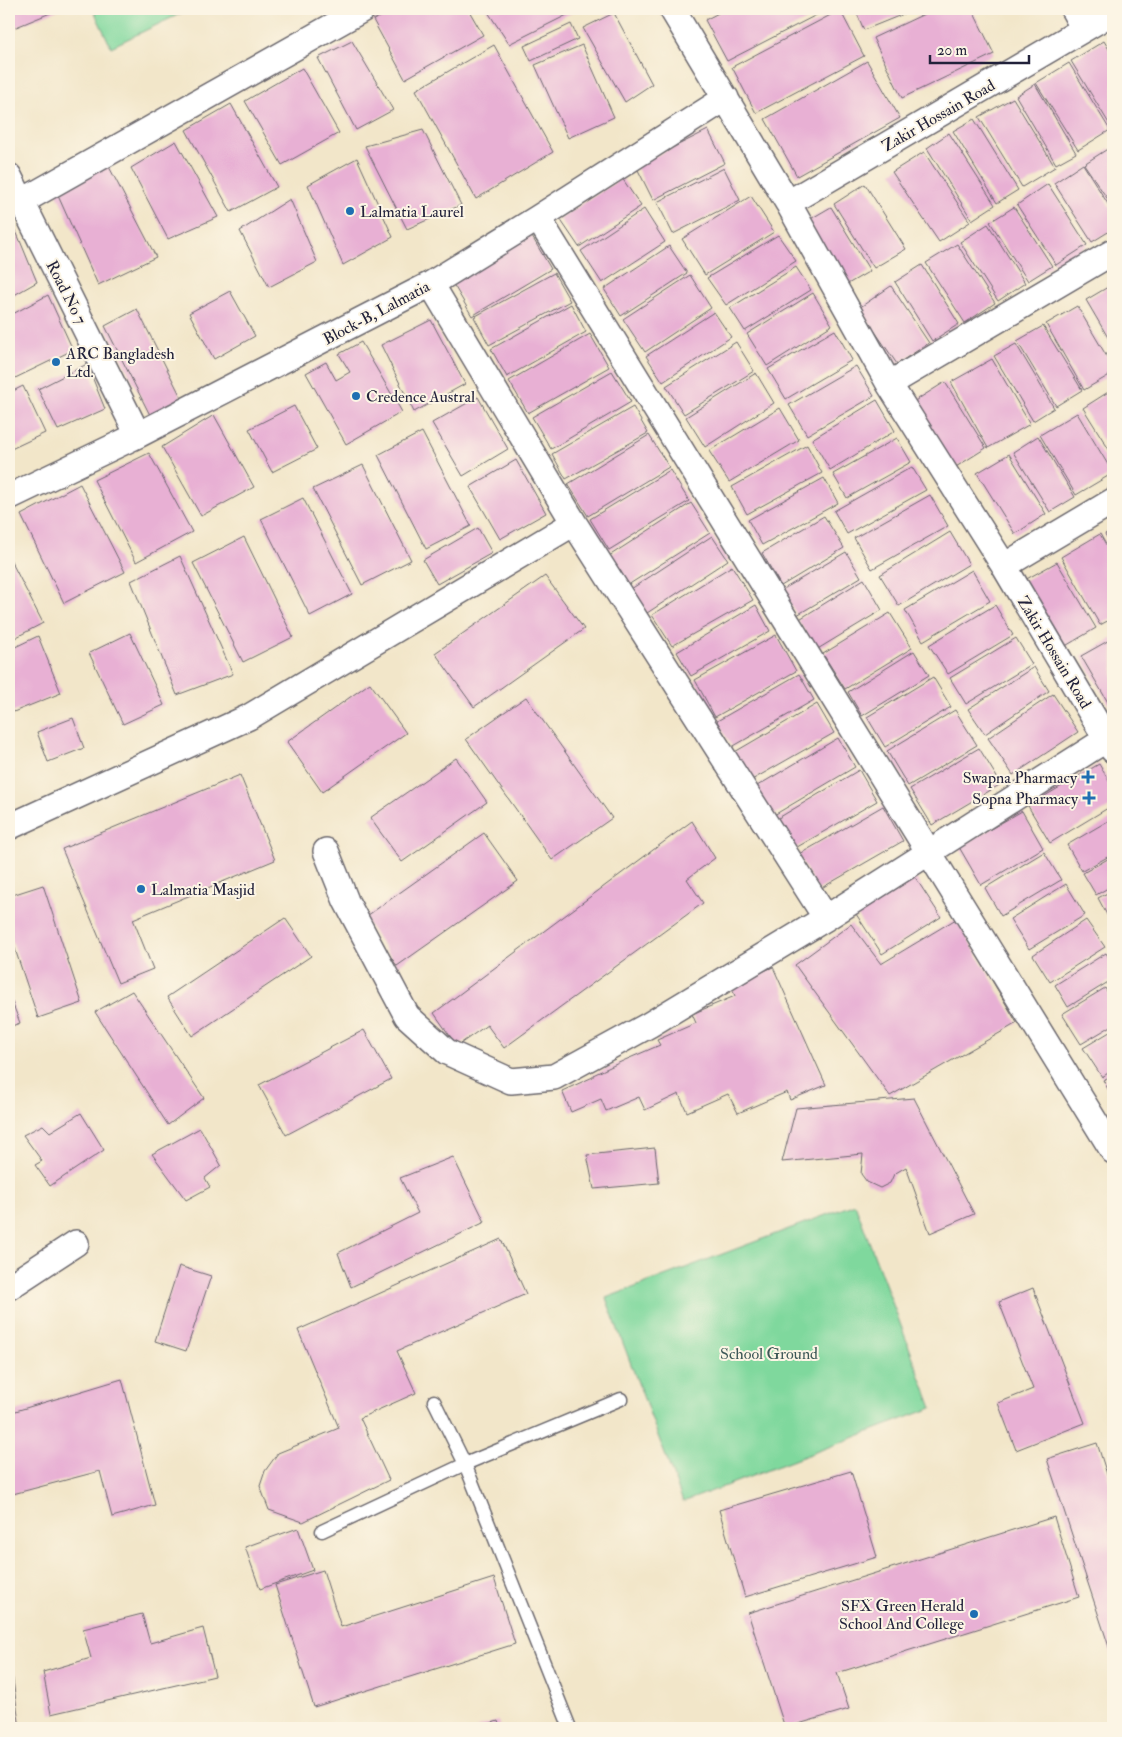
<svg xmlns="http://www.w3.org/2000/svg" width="1122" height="1737" font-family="'IM FELL Double Pica',serif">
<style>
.green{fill:#7fd89d;stroke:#507d6c}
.building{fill:#e8b0d4}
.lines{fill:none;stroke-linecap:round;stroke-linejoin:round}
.service-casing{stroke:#6b676d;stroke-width:15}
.minor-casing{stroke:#6b676d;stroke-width:28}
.service{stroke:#fff;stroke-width:12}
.minor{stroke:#fff;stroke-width:25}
.poi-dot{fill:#1f6fb2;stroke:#fcf5e5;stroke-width:2}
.labels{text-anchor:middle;stroke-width:4;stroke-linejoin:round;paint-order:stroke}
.street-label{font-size:16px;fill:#22223b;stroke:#fcf5e5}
.poi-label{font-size:16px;fill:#22223b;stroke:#fcf5e5;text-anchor:start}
.park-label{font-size:16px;fill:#3e5958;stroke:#fcf5e5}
</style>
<rect width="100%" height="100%" fill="#fcf5e5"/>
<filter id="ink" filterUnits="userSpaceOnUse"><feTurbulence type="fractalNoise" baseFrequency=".02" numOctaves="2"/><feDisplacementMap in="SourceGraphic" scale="10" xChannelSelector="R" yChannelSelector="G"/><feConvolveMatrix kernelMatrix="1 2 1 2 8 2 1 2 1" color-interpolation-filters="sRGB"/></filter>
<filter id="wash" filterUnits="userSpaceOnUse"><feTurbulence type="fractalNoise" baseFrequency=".0096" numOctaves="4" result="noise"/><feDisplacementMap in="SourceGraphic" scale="20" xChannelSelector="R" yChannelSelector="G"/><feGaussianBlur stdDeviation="1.12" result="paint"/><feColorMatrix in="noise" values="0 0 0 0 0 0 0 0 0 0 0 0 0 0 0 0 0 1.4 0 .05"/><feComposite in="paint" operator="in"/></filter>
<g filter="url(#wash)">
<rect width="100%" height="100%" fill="#f2e6c9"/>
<!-- green -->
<path class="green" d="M93,9H190L111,47Z
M855,1204L932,1408L683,1502L606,1298Z"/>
<g id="blocks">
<!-- building -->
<path class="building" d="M9,9H60L9,30Z
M398,9H468L483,35L405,79L373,20Z
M486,9H579L509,44Z
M726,9H828L727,61L705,20Z
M855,9H916L864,30Z
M935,9H972L994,54L902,98L873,38Z
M840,10L864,56L756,113L732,67Z
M614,13L652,84L625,102L583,28Z
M571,24L578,39L531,61L524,46Z
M352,41L393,110L356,130L318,58Z
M1104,41L1113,56V130L1071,61Z
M494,45L553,152L476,199L416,90Z
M582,45L614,117L568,138L535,65Z
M867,61L900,118L797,176L765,119Z
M1069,63L1110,130L1078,150L1036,83Z
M302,68L339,133L282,165L245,101Z
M1035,84L1076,153L1056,164L1016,96Z
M1013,98L1055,167L1022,187L979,117Z
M231,104L277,187L231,212L186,130Z
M974,119L1018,190L997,203L953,131Z
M423,130L461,205L407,229L365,146Z
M708,130L725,163L653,200L636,166Z
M949,133L995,205L972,220L927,148Z
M176,141L218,217L168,239L131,168Z
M1109,148L1113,154V207L1084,164Z
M924,152L970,222L939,242L892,172Z
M357,158L393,237L343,265L308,185Z
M106,161L156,257L98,285L55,189Z
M1083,164L1113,212V229L1092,242L1054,183Z
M724,168L740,200L673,234L657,202Z
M622,178L641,206L579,247L560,219Z
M865,184L906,249L874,268L834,204Z
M1048,184L1087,245L1056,265L1017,205Z
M751,196L774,232L705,275L682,239Z
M290,199L317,262L269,287L240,231Z
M831,207L870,271L846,285L807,221Z
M1014,207L1052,266L1028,281L990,222Z
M644,209L665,242L602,283L581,251Z
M988,224L1025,283L998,301L960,242Z
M16,231L37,282L9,298V235Z
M531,235L551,269L472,316L452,282Z
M778,235L796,261L726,305L707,278Z
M957,244L995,303L965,323L926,263Z
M669,246L687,273L621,316L604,289Z
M922,265L959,324L932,341L895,282Z
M796,267L811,290L745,331L730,308Z
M554,273L570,301L489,345L474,317Z
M690,275L711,308L645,352L623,319Z
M1113,284V346L1086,300Z
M891,286L929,343L897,364L859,308Z
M230,291L255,336L214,359L189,313Z
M813,293L832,325L767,366L747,334Z
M48,295L73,350L9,381V316Z
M571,304L586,332L507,377L491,349Z
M1077,306L1113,367V373L1084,390L1046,324Z
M137,309L182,399L150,415L105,326Z
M714,312L731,337L663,382L646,356Z
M431,320L465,384L414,412L381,345Z
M1043,326L1082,390L1056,406L1017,341Z
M835,330L852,360L786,399L768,369Z
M590,334L609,367L528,413L509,381Z
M361,342L402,412L346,444L306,373L326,362L336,380L350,372L339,354Z
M736,342L754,371L684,414L666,386Z
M1016,344L1054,408L1033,421L994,356Z
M992,359L1030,424L988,448L951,382Z
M87,364L105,409L58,430L38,389Z
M856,366L874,396L807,435L789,405Z
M612,371L631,402L551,449L532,417Z
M756,373L774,403L705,447L686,417Z
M945,382L986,448L951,470L910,404Z
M23,386L45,433L9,450V393Z
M1113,389V456L1083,408Z
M478,397L508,449L463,476L432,423Z
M877,400L895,431L830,470L812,439Z
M294,406L317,449L272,472L249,429Z
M633,407L648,433L566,479L552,454Z
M780,408L799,440L729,482L709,451Z
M1077,413L1113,473L1076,495L1040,435Z
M214,415L254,487L201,516L162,447Z
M422,432L471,526L426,549L378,455Z
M649,435L669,467L588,516L568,484Z
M1038,436L1075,497L1050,512L1013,452Z
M897,438L911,462L847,498L833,474Z
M807,445L822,473L747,514L732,487Z
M149,453L192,532L136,562L94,480Z
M1009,454L1046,514L1015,534L977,473Z
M516,460L546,513L500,539L470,487Z
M363,465L411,560L362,585L313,489Z
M912,467L926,490L847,534L834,511Z
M670,470L689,501L609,550L590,519Z
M824,478L838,503L762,545L748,520Z
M80,484L125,572L64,603L21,515Z
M930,495L948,526L872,569L854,538Z
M303,498L352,594L310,616L261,519Z
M691,503L710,533L628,585L609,556Z
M824,516L844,548L781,586L762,553Z
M478,528L492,553L437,584L423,560Z
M1113,529V547L1105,534Z
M950,532L969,564L899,606L880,575Z
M1100,534L1113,557V618L1100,625L1061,557Z
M712,536L728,560L647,613L631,589Z
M244,537L293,637L243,662L193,563Z
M846,552L861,577L797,615L782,590Z
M180,556L233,674L177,695L131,581Z
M9,557L43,623L9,641Z
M1057,562L1096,628L1062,648L1023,581Z
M732,566L753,600L672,646L652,615Z
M972,570L990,601L923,641L905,610Z
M545,576L584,629L474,707L435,653Z
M864,579L882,610L816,650L798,620Z
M756,605L770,631L691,676L677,652Z
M995,605L1013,635L948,674L929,645Z
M890,613L912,648L845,689L823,654Z
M130,633L164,705L123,724L89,653Z
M776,635L796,671L715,717L695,680Z
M38,636L61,693L11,713L9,710V650Z
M1016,638L1032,664L966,704L950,678Z
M1113,638V711L1081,656Z
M914,651L929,675L862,716L848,692Z
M1034,667L1049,691L985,734L968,709Z
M799,674L814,700L732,747L717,721Z
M933,677L951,707L885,747L867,717Z
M370,683L406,733L322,792L287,742Z
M1053,694L1078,732L1013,775L988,738Z
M526,697L612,818L552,860L466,739Z
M817,704L834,733L750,781L733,753Z
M955,710L977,745L908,786L887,751Z
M73,718L84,748L48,762L37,732Z
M838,738L855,767L769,818L752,789Z
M979,748L1001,784L932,825L910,789Z
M456,758L487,802L402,862L370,818Z
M1099,764L1113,788V805L1050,843L1028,806Z
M859,770L877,801L792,850L775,820Z
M240,775L275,860L133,919L153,969L118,983L62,849Z
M883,806L903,841L818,890L798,855Z
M1022,811L1043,848L981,885L959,847Z
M1113,818V854L1082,871L1067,845Z
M692,821L715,858L687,879L703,903L504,1048L487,1025L457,1046L434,1013Z
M484,833L518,881L397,966L364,918Z
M1044,852L1061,880L1001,916L985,888Z
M1113,856V885L1096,895L1083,873Z
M915,877L941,917L882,954L856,914Z
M1066,884L1085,915L1029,949L1010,919Z
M43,885L82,1003L38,1018L9,931V896Z
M1113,890V926L1098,898Z
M285,918L311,956L192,1036L167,997Z
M956,919L1017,1023L890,1096L795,965L851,924L881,964Z
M1086,920L1105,947L1050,982L1033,955Z
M1106,953L1113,964V979L1068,1007L1055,985Z
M773,967L826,1085L790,1100L787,1092L738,1113L728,1094L687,1112L679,1094L645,1110L639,1097L606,1111L601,1099L571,1112L562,1091L593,1077V1075L625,1060L660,1045L657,1040L696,1023L692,1014L735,996L731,986Z
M1105,988L1113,1001V1025L1081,1044L1062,1014Z
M132,991L204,1098L168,1125L95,1012Z
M9,994L20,1023L9,1027Z
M364,1030L391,1079L286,1135L259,1085Z
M1113,1030V1070L1102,1077L1083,1048Z
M1113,1075V1098L1103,1080Z
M914,1098L974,1214L930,1233L906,1167L894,1174L890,1183L880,1188L867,1182L861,1174L863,1154L782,1162L796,1108Z
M81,1113L104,1150L50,1186L35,1165L42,1161L23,1135L43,1125L50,1132Z
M200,1128L221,1165L205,1178L210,1187L186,1200L152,1154Z
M655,1148L659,1183L594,1189L587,1155Z
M453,1157L485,1222L351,1287L338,1253L418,1213L400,1178Z
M501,1239L526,1294L397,1351L416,1393L360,1418L389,1480L303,1522L269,1510L260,1486L265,1471L278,1453L339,1428L298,1330Z
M179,1266L211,1276L186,1351L155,1341Z
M1033,1288L1085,1423L1016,1450L998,1403L1033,1389L999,1302Z
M122,1379L155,1505L112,1517L100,1471L9,1495V1413Z
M1097,1443L1113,1493V1659L1047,1459Z
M851,1471L877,1557L745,1597L719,1510Z
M1054,1517L1079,1597L837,1673L849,1709L785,1728L748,1613Z
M298,1528L313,1570L260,1589L245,1547Z
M323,1570L341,1627L494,1578L515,1644L314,1707L275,1585Z
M142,1614L150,1643L203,1628L215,1676L51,1714L43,1672L91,1658L83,1629Z
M9,1660H10L20,1728H9Z
M498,1721L500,1728H475Z"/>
</g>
</g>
<g filter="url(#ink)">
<use href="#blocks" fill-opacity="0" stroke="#6b676d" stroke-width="1"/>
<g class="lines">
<!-- service casing -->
<g class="service-casing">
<path id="service" d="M434,1401L465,1464L570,1728
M322,1531L465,1464L621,1399"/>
</g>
<!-- minor casing -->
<g class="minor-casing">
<path id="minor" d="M672,9L788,203L889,384L1004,566L1113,750
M1073,9L1084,29
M9,176L138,435
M21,202L363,9
M788,203L1113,12
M538,218L1113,1151
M431,284L574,523L826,918
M889,384L1113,252
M9,497L138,435L431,284L538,218L726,98
M1004,566L1113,501
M9,827L249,717L574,523
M326,851L346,901L407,1016L447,1052L511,1081L554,1077L649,1025L826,918L1113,735
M9,1287L76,1243"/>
</g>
<!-- service -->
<use href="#service" class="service"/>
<!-- minor -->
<use href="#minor" class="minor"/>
</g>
</g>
<!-- markers -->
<g class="poi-dot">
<circle cx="350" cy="211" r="5"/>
<circle cx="56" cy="362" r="5"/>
<circle cx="356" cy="396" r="5"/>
<path d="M1085.5 769.5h5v5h5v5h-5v5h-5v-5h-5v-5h5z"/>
<path d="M1086.5 790.5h5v5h5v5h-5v5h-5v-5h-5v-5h5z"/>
<circle cx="141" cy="889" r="5"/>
<circle cx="974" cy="1614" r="5"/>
</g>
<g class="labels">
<!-- street labels -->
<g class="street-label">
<text transform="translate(938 115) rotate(-30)" y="6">Zakir Hossain Road</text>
<text transform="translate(67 292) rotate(63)" y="6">Road No 7</text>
<text transform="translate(376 312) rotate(-28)" y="6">Block-B, Lalmatia</text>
<text transform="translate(1055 652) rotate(59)" y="6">Zakir Hossain Road</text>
</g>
<!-- poi labels -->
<g class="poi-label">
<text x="360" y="217">Lalmatia Laurel</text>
<text x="66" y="359">ARC Bangladesh<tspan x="66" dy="18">Ltd.</tspan></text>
<text x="366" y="402">Credence Austral</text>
<text x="1077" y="783" text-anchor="end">Swapna Pharmacy</text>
<text x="1078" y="804" text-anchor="end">Sopna Pharmacy</text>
<text x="151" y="895">Lalmatia Masjid</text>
<text x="964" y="1611" text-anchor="end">SFX Green Herald<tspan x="964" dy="18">School And College</tspan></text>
</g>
<!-- park labels -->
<g class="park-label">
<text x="769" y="1359">School Ground</text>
</g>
</g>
<!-- margin -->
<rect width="1122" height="1737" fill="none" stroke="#fcf5e5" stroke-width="30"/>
<!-- scale -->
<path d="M930 55v8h99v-8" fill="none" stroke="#22223b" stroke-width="2.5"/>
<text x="937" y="55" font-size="15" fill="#22223b" stroke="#fcf5e5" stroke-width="4" paint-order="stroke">20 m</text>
</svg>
